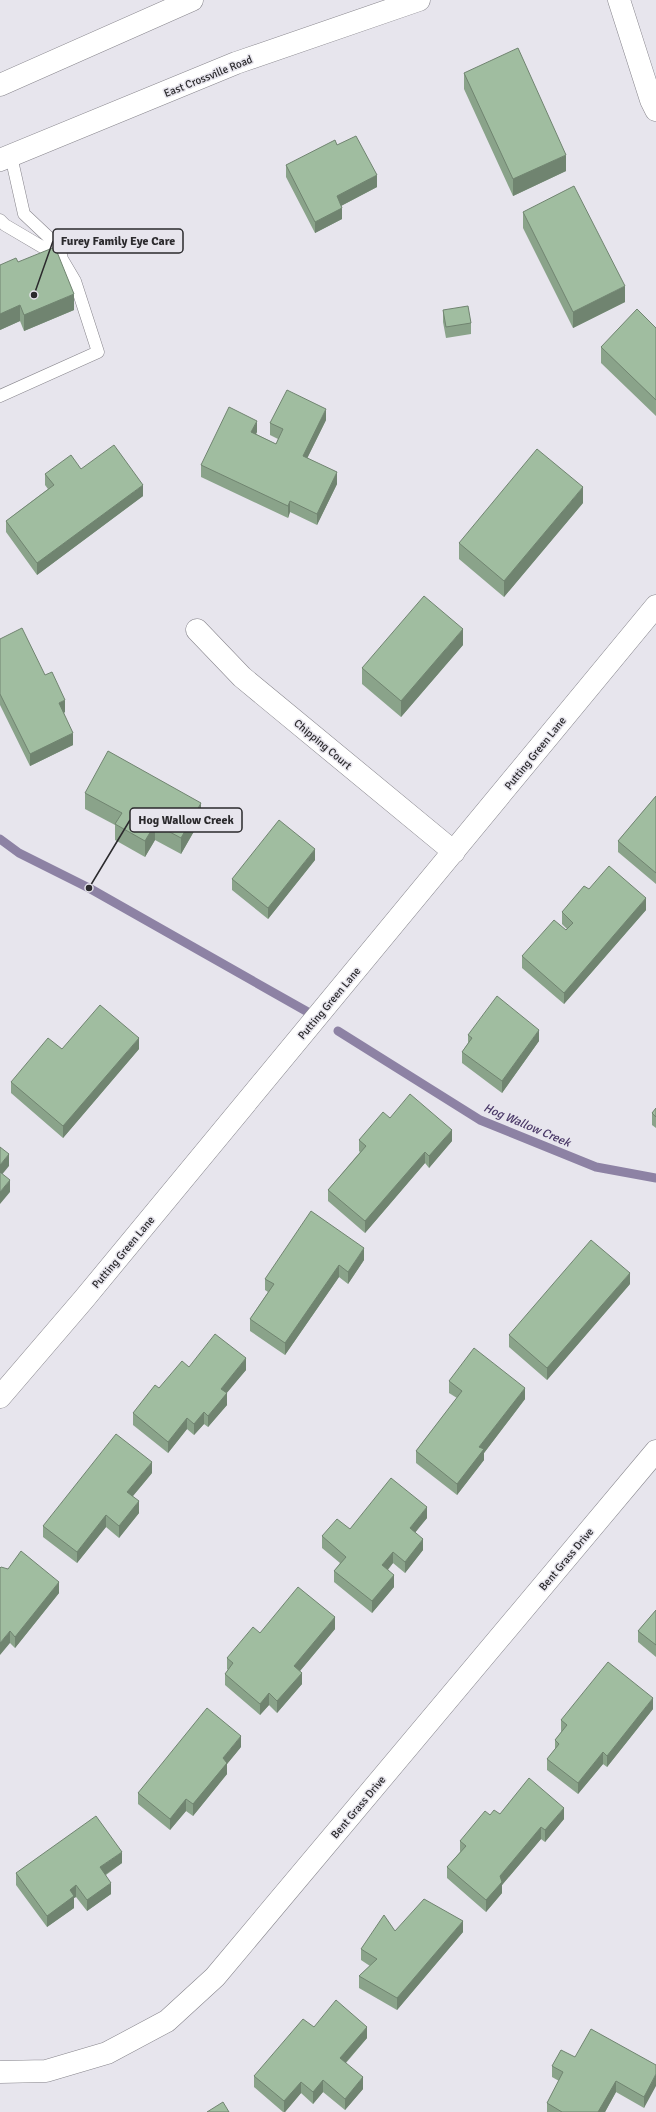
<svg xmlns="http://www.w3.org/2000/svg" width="656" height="2112" font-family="Signika,sans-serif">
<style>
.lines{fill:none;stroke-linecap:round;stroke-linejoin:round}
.stream{stroke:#8d82a4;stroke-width:9}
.lane-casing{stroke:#87858c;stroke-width:13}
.street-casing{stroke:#87858c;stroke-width:23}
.primary-casing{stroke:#87858c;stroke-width:23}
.lane{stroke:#fff;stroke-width:12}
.street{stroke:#fff;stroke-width:22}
.primary{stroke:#fff;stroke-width:22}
.wall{fill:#8aa38a}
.shaded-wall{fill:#708470}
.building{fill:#a0bda0;stroke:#708470}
.labels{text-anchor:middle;stroke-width:3;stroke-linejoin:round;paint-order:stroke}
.street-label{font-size:11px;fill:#2b2a2d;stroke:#e7e5ed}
.water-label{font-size:12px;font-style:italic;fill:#483666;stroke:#e7e5ed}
.leader{fill:none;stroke:#2b2a2d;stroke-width:1.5}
.callout-dot{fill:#2b2a2d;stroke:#e7e5ed;stroke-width:1.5}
.callout{fill:#e7e5ed;stroke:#2b2a2d;stroke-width:1.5}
.callout-label{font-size:12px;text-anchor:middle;font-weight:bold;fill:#2b2a2d}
</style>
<rect width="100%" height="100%" fill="#e7e5ed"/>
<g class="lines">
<!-- stream -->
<path class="stream" d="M0,839L19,853L89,888L313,1015
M338,1031L480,1120L596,1167L656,1178"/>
<!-- lane casing -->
<g class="lane-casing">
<path id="lane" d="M0,220L5,225L61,258
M0,396L98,352L75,281L62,259L59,247L24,214L11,156"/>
</g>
<!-- street casing -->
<g class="street-casing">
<path id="street" d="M619,0L651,100L656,110
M197,630L242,677L454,852
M0,1397L84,1299L656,606
M0,2072L46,2071L107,2053L167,2021L215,1977L656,1451"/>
</g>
<!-- primary casing -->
<g class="primary-casing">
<path id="primary" d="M0,85L192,0
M0,160L236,63L419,0"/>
</g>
<!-- lane -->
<use href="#lane" class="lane"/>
<!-- street -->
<use href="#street" class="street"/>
<!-- primary -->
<use href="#primary" class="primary"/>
</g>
<!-- wall -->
<path class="wall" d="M464,73L566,171L513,196L464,89Z
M337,145L377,187L341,206L342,219L315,233L286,177V165Z
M523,212L625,302L573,328L523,228Z
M18,262L74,310L24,331L20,321L0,330V265Z
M443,310L471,323V334L446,338L443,322Z
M656,328V416L601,363V347Z
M326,420L307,458L337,484L317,525L290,512L288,518L201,477V465L257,432L256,434L276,444L278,439L270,435V423Z
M81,469L143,496L37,575L6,532V521L48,489L45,485V474Z
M583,503L504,597L459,559V543Z
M0,639L45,675L65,712L64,713L73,745L30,766L0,705Z
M463,645L401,717L362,684V668Z
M85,793L201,819L181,854L155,840L145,857L115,840V825L85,809Z
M656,796V884L618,852V841Z
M315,860L268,919L232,890V879Z
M589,889L646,910L564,1004L522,968V956L566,930L567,929L562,924V912Z
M468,1035L539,1041L502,1093L462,1063V1052L468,1043Z
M139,1049L63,1138L11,1093V1082Z
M656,1108V1128L652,1125V1113Z
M390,1118L452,1141L429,1168L425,1163L365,1233L328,1201V1190L360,1152L359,1151V1140Z
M364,1260L348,1284L339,1277L285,1355L250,1331V1319L268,1292L265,1290V1279Z
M630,1284L547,1380L509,1347V1335Z
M189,1367L246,1370L226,1393L227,1405L208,1427L204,1424L194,1435L187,1429L168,1453L133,1425V1413L159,1388Z
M449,1381L525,1399L484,1453V1460L457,1495L416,1463V1451L457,1398L449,1393Z
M152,1473L133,1496L139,1513L119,1538L106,1527L77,1563L43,1537V1526Z
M427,1518L415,1532L423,1550L405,1573L393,1563L388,1570L394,1587L372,1613L334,1582V1571L340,1563L322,1548V1536L350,1529Z
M0,1568L59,1593L15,1648L10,1643Z
M656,1610V1657L638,1642V1631Z
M335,1629L300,1671L302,1684L277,1713L269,1705L260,1715L225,1685V1674L228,1670L227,1669V1658L260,1633Z
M653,1709L607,1767L603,1764L578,1794L547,1770V1759L555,1749V1740L561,1732V1720Z
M241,1747L227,1764V1774L193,1816L186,1811L170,1830L138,1804V1793Z
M500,1814L564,1819L545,1842L541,1839L502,1885V1893L486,1912L447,1878V1867L460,1852V1841L490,1815Z
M122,1863L106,1875L111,1894L87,1911L76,1897L74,1898V1908L47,1927L16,1885V1873Z
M395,1931L463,1932L397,2010L359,1988V1976L370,1966L361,1960V1949Z
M314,2027L367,2038L346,2063L363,2089L345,2110L323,2092L313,2104L301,2093L285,2112H283L254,2087V2076Z
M575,2057L656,2065L644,2108L616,2092L605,2112H547V2103L559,2081L552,2077V2066Z"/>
<!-- shaded-wall -->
<path class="shaded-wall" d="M566,155V171L513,196V179Z
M377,175V187L337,208V196Z
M342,208V219L315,233V222Z
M625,286V302L573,328V312Z
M74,294V310L24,331V315Z
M20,305V321L0,330V314Z
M326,409V420L303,467V456Z
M257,421V432L251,444V432Z
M337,472V484L317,525V514Z
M143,485V496L37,575V563Z
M583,487V503L504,597V581Z
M290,501V512L288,518V506Z
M463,629V645L401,717V701Z
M65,700V712L59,715V703Z
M73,733V745L30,766V754Z
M201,803V819L181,854V838Z
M155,824V840L145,857V841Z
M315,849V860L268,919V908Z
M646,898V910L564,1004V993Z
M539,1030V1041L502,1093V1081Z
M139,1038V1049L63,1138V1126Z
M452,1130V1141L429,1168V1156Z
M425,1152V1163L365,1233V1221Z
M9,1154V1166L0,1177V1165Z
M10,1180V1192L0,1204V1192Z
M364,1248V1260L348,1284V1272Z
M339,1265V1277L285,1355V1343Z
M630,1273V1284L547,1380V1368Z
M246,1358V1370L221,1400V1389Z
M525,1388V1399L484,1453V1460L457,1495V1484L479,1447Z
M227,1393V1405L208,1427V1416Z
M204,1412V1424L194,1435V1424Z
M187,1418V1429L168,1453V1442Z
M152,1462V1473L127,1503V1492Z
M139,1501V1513L119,1538V1526Z
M427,1507V1518L410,1539V1528Z
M106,1515V1527L77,1563V1552Z
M423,1539V1550L405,1573V1562Z
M393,1552V1563L382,1576V1565Z
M394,1575V1587L372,1613V1601Z
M59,1582V1593L15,1648V1637Z
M335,1617V1629L294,1678V1666Z
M10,1631V1643L0,1655V1643Z
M302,1673V1684L277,1713V1701Z
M269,1693V1705L260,1715V1704Z
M653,1698V1709L607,1767V1756Z
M241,1736V1747L227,1764V1774L193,1816V1804L223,1758Z
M603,1752V1764L578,1794V1783Z
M186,1799V1811L170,1830V1819Z
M564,1808V1819L545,1842V1830Z
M541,1827V1839L502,1885V1893L486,1912V1900L500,1876Z
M122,1852V1863L100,1878V1867Z
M111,1883V1894L87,1911V1900Z
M76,1885V1897L74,1898V1908L47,1927V1916L70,1890Z
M463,1921V1932L397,2010V1998Z
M367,2027V2038L340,2069V2058Z
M656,2074V2086L644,2108V2097Z
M363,2077V2089L345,2110V2099Z
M323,2080V2092L313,2104V2092Z
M616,2081V2092L605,2112H598Z
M301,2082V2093L285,2112H284V2101Z"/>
<!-- building -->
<path class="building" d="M518,48L566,155L513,179L464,73Z
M356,136L377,175L337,196L342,208L315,222L286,165L335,140L337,145Z
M574,186L625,286L573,312L523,212Z
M55,247L74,294L24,315L20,305L0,314V265L16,258L18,262Z
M468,306L471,323L446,327L443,310Z
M637,309L656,328V400L601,347Z
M287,390L326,409L303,456L337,472L317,514L290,501L288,506L201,465L229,407L257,421L251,432L276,444L283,429L270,423Z
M114,445L143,485L37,563L6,521L54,485L45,474L71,455L81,469Z
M537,449L583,487L504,581L459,543Z
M424,596L463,629L401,701L362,668Z
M22,628L45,675L52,672L65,700L59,703L73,733L30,754L0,694V639Z
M108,751L201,803L181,838L155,824L145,841L115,824L122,813L85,793Z
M656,796V873L618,841Z
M279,820L315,849L268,908L232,879Z
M609,866L646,898L564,993L522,956L554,920L566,930L573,923L562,912L584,886L589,889Z
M497,996L539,1030L502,1081L462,1052L472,1038L468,1035Z
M100,1005L139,1038L63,1126L11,1082L48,1038L62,1049Z
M410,1094L452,1130L429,1156L425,1152L365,1221L328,1190L366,1146L359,1140L383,1112L390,1118Z
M656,1108V1117L652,1113Z
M0,1147L9,1154L0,1165Z
M0,1172L10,1180L0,1192Z
M311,1211L364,1248L348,1272L339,1265L285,1343L250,1319L274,1284L265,1279Z
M591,1240L630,1273L547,1368L509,1335Z
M215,1334L246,1358L221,1389L227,1393L208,1416L204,1412L194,1424L187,1418L168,1442L133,1413L155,1385L159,1388L182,1361L189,1367Z
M474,1348L525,1388L479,1447L484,1449L457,1484L416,1451L462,1391L449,1381Z
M116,1434L152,1462L127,1492L139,1501L119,1526L106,1515L77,1552L43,1526Z
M391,1478L427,1507L410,1528L423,1539L405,1562L393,1552L382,1565L394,1575L372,1601L334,1571L346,1557L322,1536L337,1519L350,1529Z
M21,1551L59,1582L15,1637L10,1631L0,1643V1568L1,1567L8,1569Z
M298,1587L335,1617L294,1666L302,1673L277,1701L269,1693L260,1704L225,1674L233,1663L227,1658L253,1627L260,1633Z
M656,1610V1645L638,1631Z
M608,1662L653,1698L607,1756L603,1752L578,1783L547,1759L559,1744L555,1740L567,1725L561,1720Z
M207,1708L241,1736L223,1758L227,1763L193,1804L186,1799L170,1819L138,1793Z
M529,1778L564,1808L545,1830L541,1827L500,1876L502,1882L486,1900L447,1867L466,1846L460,1841L485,1811L490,1815L494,1810L500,1814Z
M96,1816L122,1852L100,1867L111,1883L87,1900L76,1885L70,1890L74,1896L47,1916L16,1873Z
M424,1899L463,1921L397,1998L359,1976L377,1959L361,1949L384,1915L395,1931Z
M336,2000L367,2027L340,2058L363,2077L345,2099L323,2080L313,2092L301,2082L284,2101L254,2076L303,2019L314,2027Z
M591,2029L656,2065V2074L644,2097L616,2081L598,2112H562L547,2103L563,2072L552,2066L561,2050L575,2057Z
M223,2102L229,2112H207Z"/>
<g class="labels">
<!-- street labels -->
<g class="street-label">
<text transform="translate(208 76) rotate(-22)" y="4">East Crossville Road</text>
<text transform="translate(323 744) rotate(40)" y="4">Chipping Court</text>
<text transform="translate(535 753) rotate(-51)" y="4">Putting Green Lane</text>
<text transform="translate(329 1003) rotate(-50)" y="4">Putting Green Lane</text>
<text transform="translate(123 1252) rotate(-50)" y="4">Putting Green Lane</text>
<text transform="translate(566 1559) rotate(-50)" y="4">Bent Grass Drive</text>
<text transform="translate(358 1807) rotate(-50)" y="4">Bent Grass Drive</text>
</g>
<!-- water labels -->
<g class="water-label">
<text transform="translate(527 1125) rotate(23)" y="4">Hog Wallow Creek</text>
</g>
</g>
<!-- callouts -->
<path class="leader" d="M34 295L53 241M89 888L130 820"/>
<g class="callout-dot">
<circle cx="34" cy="295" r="4"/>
<circle cx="89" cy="888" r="4"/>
</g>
<g class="callout">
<rect x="53" y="229" width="130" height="24" rx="4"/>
<rect x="130" y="808" width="112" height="24" rx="4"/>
</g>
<g class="callout-label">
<text x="118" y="245">Furey Family Eye Care</text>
<text x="186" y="824">Hog Wallow Creek</text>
</g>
</svg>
